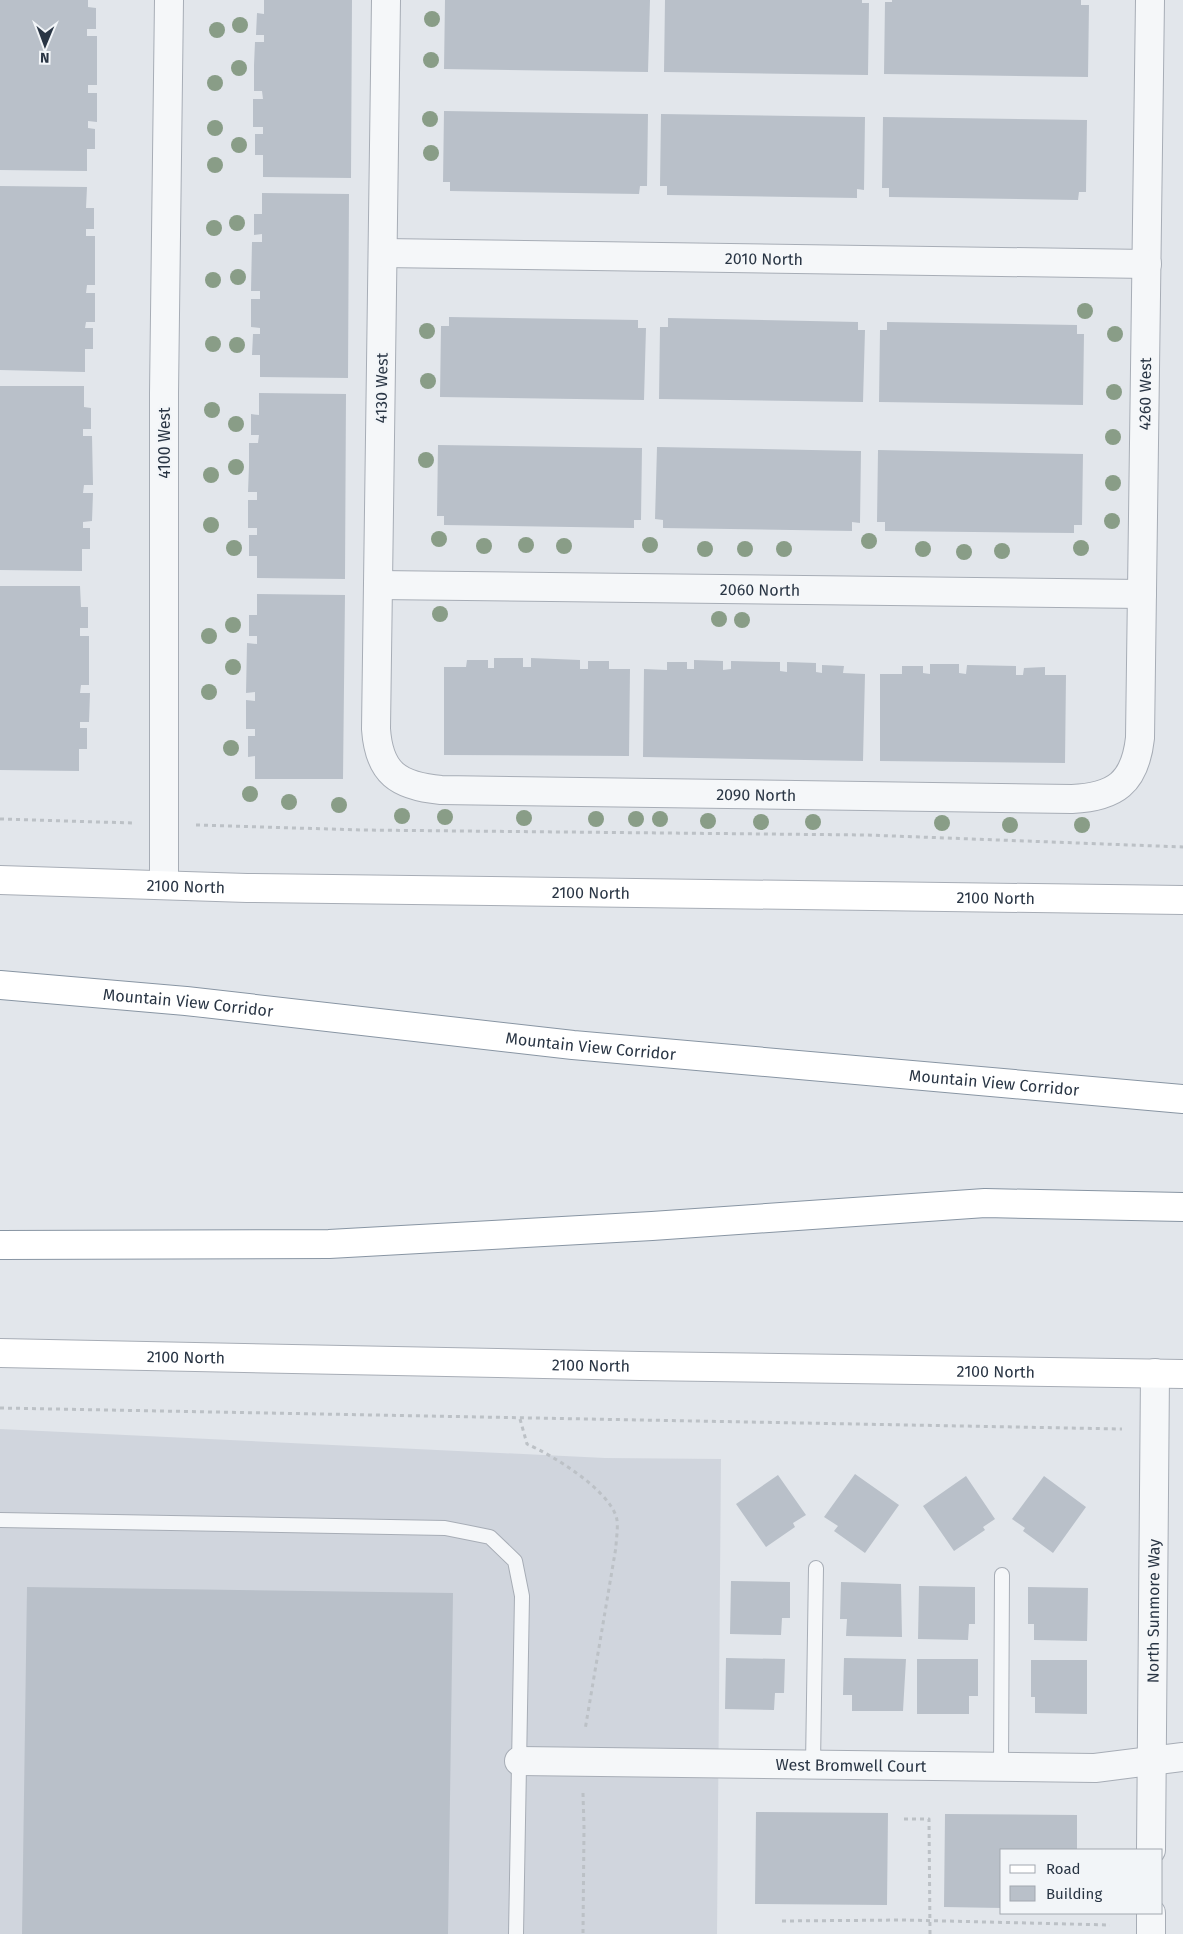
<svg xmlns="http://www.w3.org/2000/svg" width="1183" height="1934" font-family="'Fira Sans',sans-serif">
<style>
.built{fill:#d0d5dd}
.building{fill:#b9c0c9}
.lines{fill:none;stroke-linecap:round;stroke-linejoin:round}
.service-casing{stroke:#a7adb6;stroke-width:16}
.minor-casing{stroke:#a7adb6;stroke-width:30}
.secondary-casing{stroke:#a7adb6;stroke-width:30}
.trunk-casing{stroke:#8895a3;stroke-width:30}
.path{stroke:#bcc1c6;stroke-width:3;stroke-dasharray:4 4;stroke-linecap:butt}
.service{stroke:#f5f7f9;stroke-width:14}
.minor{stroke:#f5f7f9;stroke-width:28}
.secondary{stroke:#fff;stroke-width:28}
.trunk{stroke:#fff;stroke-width:28}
.tree{fill:#899d87}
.labels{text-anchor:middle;stroke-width:4;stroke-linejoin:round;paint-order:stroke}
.street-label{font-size:16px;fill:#293544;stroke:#f2f5f8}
</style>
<rect width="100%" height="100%" fill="#e2e6eb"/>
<!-- built -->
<path class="built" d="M0,1429L605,1458L721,1459L717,1934H0Z"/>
<!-- building -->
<path class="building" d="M0,0H88V7L96,8V29H87V36H97V85H88V93H97V122L88,121V128L95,129V149H87V171L0,170Z
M264,0H352L351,178L263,177V155H255V134H263V127H253V99H263L262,91H254V65L255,42H264V35H256L257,13L264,14Z
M445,0H650L648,72L444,69Z
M665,0H862V3H869L868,75L664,72Z
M892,0H1081V5H1089L1088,77L884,74L885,2H892Z
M444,111L648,114L647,186H640L639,194L450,191V182H443Z
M661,114L865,117L864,190L857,189V198L667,195V186H660Z
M883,117L1087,120L1086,192H1079L1078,200L889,197V188H882Z
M0,186L87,187L86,208H94V229H86V236H95V285H87L86,293H95V322H86L85,328H93V349H85V372L0,370Z
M262,193L349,194L348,378L260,377V355H252L253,334H260V328L251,327V299H260V291H251L252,242H262V234L254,235V214H262Z
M449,317L638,320V328H646L644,400L440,397L441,326H449Z
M668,318L858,322V330H865L863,402L659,399L660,327H668Z
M887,322L1077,325V334H1084L1083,405L879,402L880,330H887Z
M0,386H84V407L91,408V429H83V436H92L93,485H84L83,493H93L92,521L83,522V528H90V549H82V571L0,570Z
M259,393L346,394L345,579L257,578V556H249V535H257V528H248V500H257V492H248L249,466V443H258L259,435H251V414L259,415Z
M438,445L642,448L641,520H634V528L444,525V516H437Z
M657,447L861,451L860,523L852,522V531L663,528V520L655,519Z
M878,450L1083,454L1082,525H1074V533L885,531V522H877Z
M0,586H80L81,607H88V628H80V636H89V685H81L80,693H90L89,722H80V728H87V749H79V771L0,770Z
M257,594L345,595L343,779H255V756L248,757V736H255V729H246V700L255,701V692L246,693L247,643L257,644V636H249V615H257Z
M494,658H523V667H531V658L580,660V669H588V661H609V669H630L629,756L444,755V667H466L467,660H488V668H494Z
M694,660L723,661V670L731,669V661L780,662V671L787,672V662L816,663V672L822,673V665L844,666L843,673L865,674L863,761L643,757L644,669L667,670V662H687V669H694Z
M930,664H959V673L966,674L967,665L1016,666V675H1023L1024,668L1045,667V675H1066L1065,763L880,761V674H902V666H923V673L930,674Z
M855,1474L899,1505L865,1553L834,1531L838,1526L824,1517Z
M778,1475L806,1515L793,1523L795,1527L766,1547L736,1504Z
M966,1476L995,1519L983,1527L985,1530L954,1551L923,1506Z
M1044,1476L1086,1507L1053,1553L1023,1531L1025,1528L1012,1519Z
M731,1581L790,1582V1618H782L781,1635L730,1634Z
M841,1582L901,1584L902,1637L846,1636L847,1619H840Z
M919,1586L975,1587V1624H969L968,1640L918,1639Z
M27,1587L453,1593L448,1934H22Z
M1028,1587L1088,1588L1087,1641L1034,1640V1624H1028Z
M726,1658L785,1659L784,1693H775L774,1710L725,1709Z
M844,1658L906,1659L903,1711H852V1695H843Z
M917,1659H978V1696H969V1714H917Z
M1031,1660H1087V1714L1035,1713V1697H1031Z
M756,1812L888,1813L887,1905L755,1904Z
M945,1814L1077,1815V1850H1002V1908L944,1907Z"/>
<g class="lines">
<!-- service casing -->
<g class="service-casing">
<path id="service" d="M0,1520L445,1528L490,1537L515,1561L522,1596L516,1934
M813,1764L816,1568
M1001,1767L1002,1575"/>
</g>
<!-- minor casing -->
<g class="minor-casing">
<g id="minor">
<path id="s1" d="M386,0L376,729C379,773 398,786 441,790L1072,799C1115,797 1135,783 1140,738L1150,0"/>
<path id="s2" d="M383,253L1147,264"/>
<path id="s3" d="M378,585L1142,594"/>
<path d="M164,885V393L169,0"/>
<path id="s4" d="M519,1761L1095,1768L1183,1757"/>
<path id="s5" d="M1151,1850L1155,1373"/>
<path d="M1151,1934V1913"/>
</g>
</g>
<!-- secondary casing -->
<g class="secondary-casing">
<g id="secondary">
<path id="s6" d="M0,880L247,888L1183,900"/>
<path id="s7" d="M0,1353L640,1366L1183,1374"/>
</g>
</g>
<!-- trunk casing -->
<g class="trunk-casing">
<g id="trunk">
<path id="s8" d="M0,985L186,1001L573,1045L1183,1099"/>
<path d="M0,1245L329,1244L652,1226L985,1203L1183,1207"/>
</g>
</g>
<!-- path -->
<path class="path" d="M0,819L133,823
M196,825L362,830L867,835L1183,847
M0,1408L1122,1429
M520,1419L527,1444C554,1456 606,1488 616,1516C619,1524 616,1539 616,1547L585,1730
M583,1793L584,1827L583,1934
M904,1819H929L930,1934
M782,1921L904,1920L1110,1925"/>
<!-- service -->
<use href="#service" class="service"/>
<!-- minor -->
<use href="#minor" class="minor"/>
<!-- secondary -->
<use href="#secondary" class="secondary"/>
<!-- trunk -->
<use href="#trunk" class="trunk"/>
</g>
<!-- trees -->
<g class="tree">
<circle cx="432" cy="19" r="8"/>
<circle cx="240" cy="25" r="8"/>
<circle cx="217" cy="30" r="8"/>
<circle cx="431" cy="60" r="8"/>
<circle cx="239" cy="68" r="8"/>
<circle cx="215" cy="83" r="8"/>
<circle cx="430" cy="119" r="8"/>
<circle cx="215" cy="128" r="8"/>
<circle cx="239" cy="145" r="8"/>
<circle cx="431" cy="153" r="8"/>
<circle cx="215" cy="165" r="8"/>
<circle cx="237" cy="223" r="8"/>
<circle cx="214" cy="228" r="8"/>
<circle cx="238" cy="277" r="8"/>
<circle cx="213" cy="280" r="8"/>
<circle cx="1085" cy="311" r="8"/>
<circle cx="427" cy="331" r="8"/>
<circle cx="1115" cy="334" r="8"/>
<circle cx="213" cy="344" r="8"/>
<circle cx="237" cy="345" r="8"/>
<circle cx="428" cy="381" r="8"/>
<circle cx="1114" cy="392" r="8"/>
<circle cx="212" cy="410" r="8"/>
<circle cx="236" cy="424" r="8"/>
<circle cx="1113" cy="437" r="8"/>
<circle cx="426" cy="460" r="8"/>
<circle cx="236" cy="467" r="8"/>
<circle cx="211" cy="475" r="8"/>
<circle cx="1113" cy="483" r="8"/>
<circle cx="1112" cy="521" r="8"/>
<circle cx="211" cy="525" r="8"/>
<circle cx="439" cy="539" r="8"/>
<circle cx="869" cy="541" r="8"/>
<circle cx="526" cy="545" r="8"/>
<circle cx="650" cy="545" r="8"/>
<circle cx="484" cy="546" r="8"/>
<circle cx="564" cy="546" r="8"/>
<circle cx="234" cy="548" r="8"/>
<circle cx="1081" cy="548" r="8"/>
<circle cx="705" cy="549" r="8"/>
<circle cx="745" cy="549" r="8"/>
<circle cx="784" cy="549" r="8"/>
<circle cx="923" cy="549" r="8"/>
<circle cx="1002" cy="551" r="8"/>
<circle cx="964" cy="552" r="8"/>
<circle cx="440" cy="614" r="8"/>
<circle cx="719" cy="619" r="8"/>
<circle cx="742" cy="620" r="8"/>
<circle cx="233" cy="625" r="8"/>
<circle cx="209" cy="636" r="8"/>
<circle cx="233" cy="667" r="8"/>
<circle cx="209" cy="692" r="8"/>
<circle cx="231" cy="748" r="8"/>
<circle cx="250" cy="794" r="8"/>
<circle cx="289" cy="802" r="8"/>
<circle cx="339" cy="805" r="8"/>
<circle cx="402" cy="816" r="8"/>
<circle cx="445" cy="817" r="8"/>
<circle cx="524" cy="818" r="8"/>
<circle cx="596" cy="819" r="8"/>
<circle cx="636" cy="819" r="8"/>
<circle cx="660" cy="819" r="8"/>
<circle cx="708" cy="821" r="8"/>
<circle cx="761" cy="822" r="8"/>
<circle cx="813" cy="822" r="8"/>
<circle cx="942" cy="823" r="8"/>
<circle cx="1010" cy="825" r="8"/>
<circle cx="1082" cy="825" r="8"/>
</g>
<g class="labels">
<!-- street labels -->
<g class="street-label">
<text dy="6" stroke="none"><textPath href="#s2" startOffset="381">2010 North</textPath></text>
<text transform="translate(381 388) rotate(-89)" y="6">4130 West</text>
<text dy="6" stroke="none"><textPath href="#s1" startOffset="1908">4260 West</textPath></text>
<text transform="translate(164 443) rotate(-90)" y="6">4100 West</text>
<text dy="6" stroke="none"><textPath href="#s3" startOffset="382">2060 North</textPath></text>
<text dy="6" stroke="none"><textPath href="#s1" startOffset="1145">2090 North</textPath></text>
<text dy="6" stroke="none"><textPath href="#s6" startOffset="186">2100 North</textPath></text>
<text dy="6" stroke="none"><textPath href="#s6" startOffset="591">2100 North</textPath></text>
<text dy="6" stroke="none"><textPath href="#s6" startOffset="996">2100 North</textPath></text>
<text dy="6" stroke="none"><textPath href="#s8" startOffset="189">Mountain View Corridor</textPath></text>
<text dy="6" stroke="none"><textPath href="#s8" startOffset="594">Mountain View Corridor</textPath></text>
<text dy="6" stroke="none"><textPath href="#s8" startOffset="999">Mountain View Corridor</textPath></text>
<text dy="6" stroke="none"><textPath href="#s7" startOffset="186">2100 North</textPath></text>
<text dy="6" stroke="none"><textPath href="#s7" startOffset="591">2100 North</textPath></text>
<text dy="6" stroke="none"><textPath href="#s7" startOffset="996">2100 North</textPath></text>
<text dy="6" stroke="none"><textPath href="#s5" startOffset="239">North Sunmore Way</textPath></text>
<text dy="6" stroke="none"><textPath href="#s4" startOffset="332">West Bromwell Court</textPath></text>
</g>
</g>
<!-- legend -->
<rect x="1000" y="1849" width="162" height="65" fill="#f2f5f8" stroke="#a2a8b0"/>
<rect x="1010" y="1865" width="25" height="8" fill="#ffffff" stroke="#a2a8b0"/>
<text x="1046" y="1874" font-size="15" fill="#293544">Road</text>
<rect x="1010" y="1886" width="25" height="15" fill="#b9c0c9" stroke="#a2a8b0"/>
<text x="1046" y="1899" font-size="15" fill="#293544">Building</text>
<!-- north arrow -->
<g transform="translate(45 45) rotate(181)" stroke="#f2f5f8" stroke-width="4" paint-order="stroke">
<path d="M0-4L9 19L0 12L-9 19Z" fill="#293544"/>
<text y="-8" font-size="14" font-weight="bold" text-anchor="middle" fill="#293544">N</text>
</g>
</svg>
